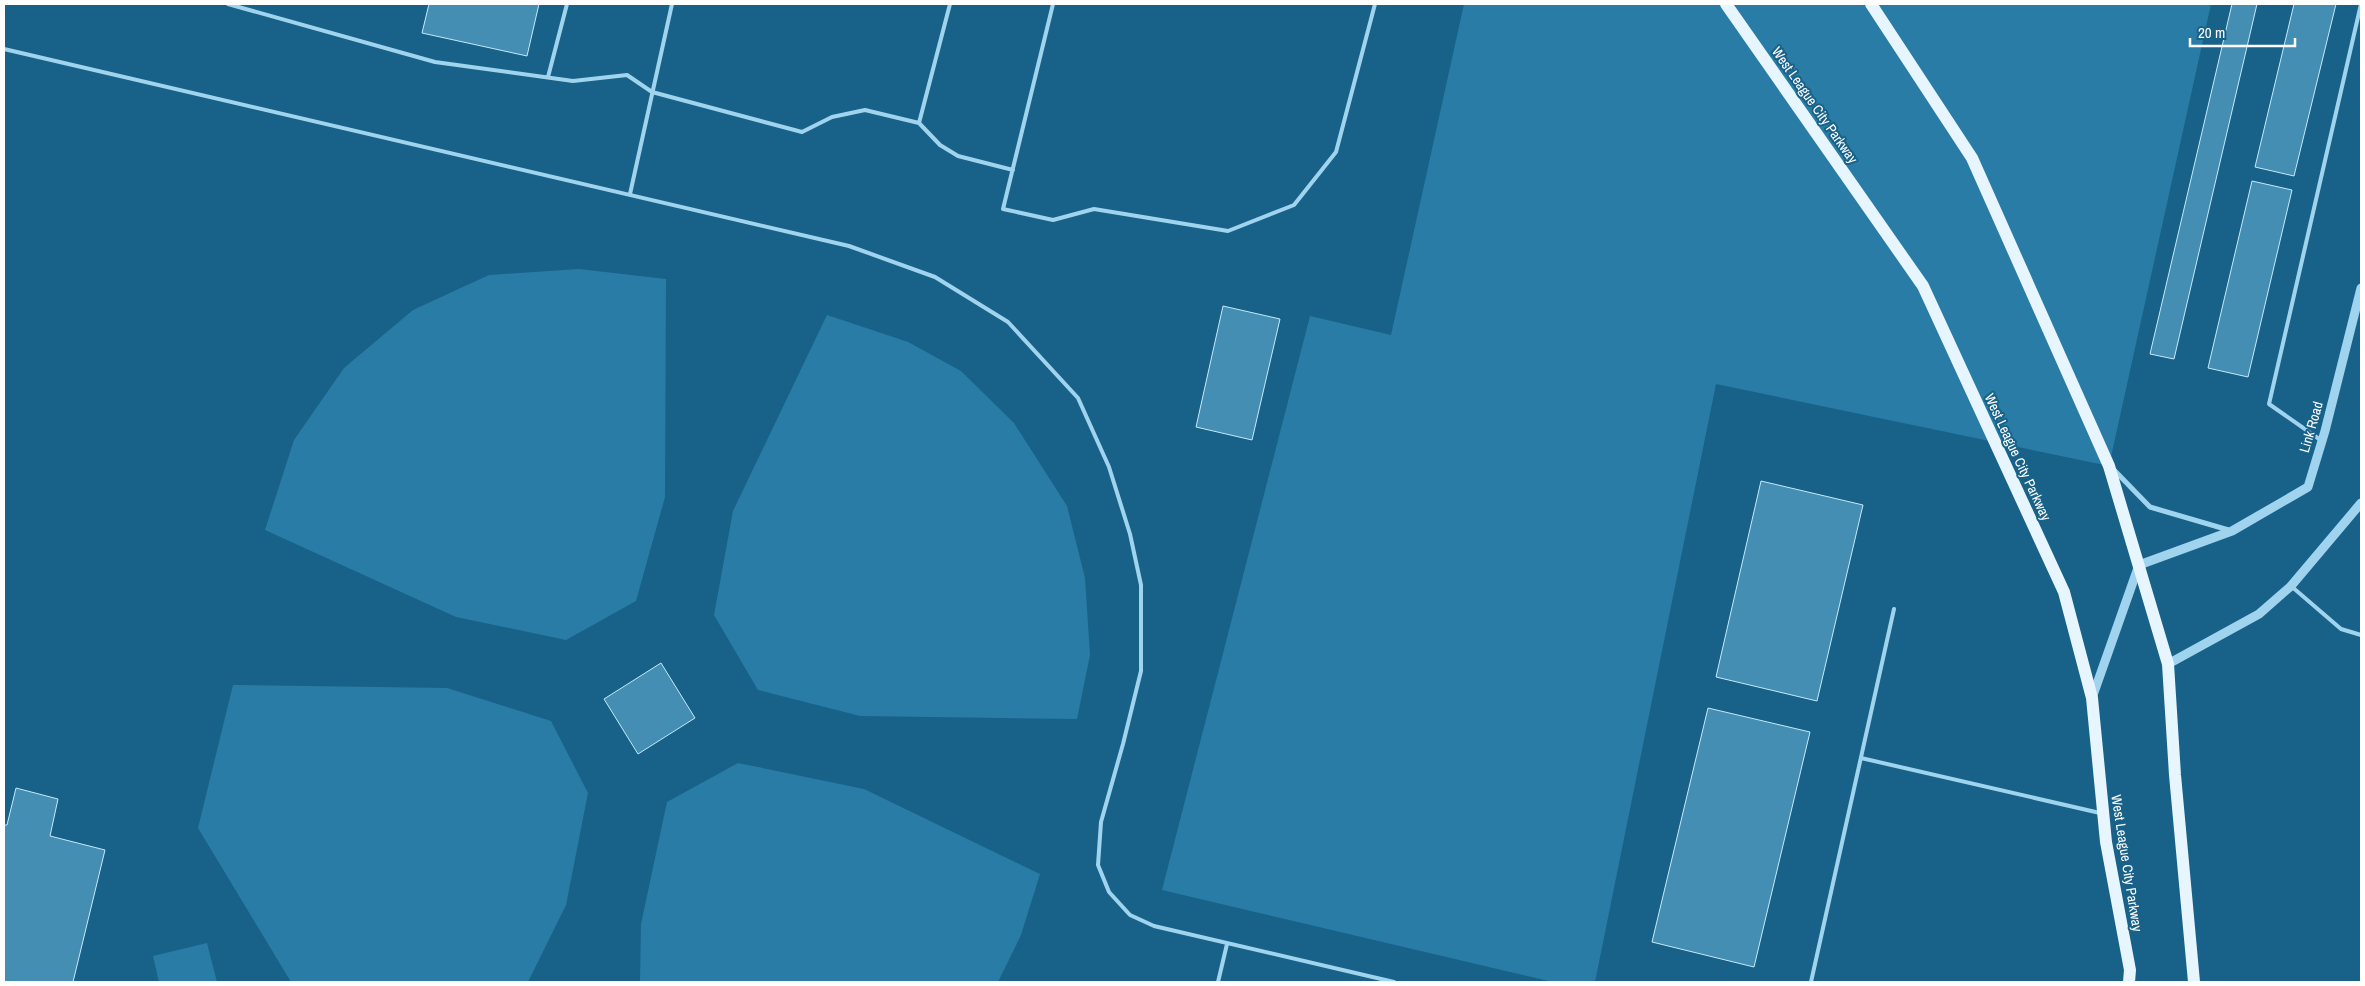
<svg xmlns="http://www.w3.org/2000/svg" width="2365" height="986" font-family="'Archivo Narrow',sans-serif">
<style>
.green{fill:#287ca6}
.building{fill:#448eb3;stroke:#c6e9fa}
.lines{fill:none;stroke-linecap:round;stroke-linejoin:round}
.service{stroke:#a0d4ee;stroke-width:4}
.minor{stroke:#a0d4ee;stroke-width:5}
.tertiary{stroke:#a0d4ee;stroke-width:9}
.primary{stroke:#e7f5ff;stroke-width:12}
.labels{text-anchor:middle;stroke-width:4;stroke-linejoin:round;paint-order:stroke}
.street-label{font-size:14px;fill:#fff;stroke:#186289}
</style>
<rect width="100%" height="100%" fill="#186289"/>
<!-- green -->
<path class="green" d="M1464,4H2211L2109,466L1716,384L1595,982H1553L1162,890L1310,316L1391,335Z
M579,269L666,279L665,497L636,601L566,640L456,617L265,530L294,440L344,368L413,310L489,275Z
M827,315L908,342L961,371L1014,423L1067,506L1085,578L1090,655L1077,719L860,716L758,690L714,615L733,511Z
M233,685L447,688L551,721L588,793L566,905L528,982H291L198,828Z
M738,763L864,789L1040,874L1021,935L998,982H640L641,924L667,802Z
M207,943L217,982H159L153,956Z"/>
<!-- building -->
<path class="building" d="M429,4H539L527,56L422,33Z
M2232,4H2257L2174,359L2150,354Z
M2294,4H2336L2294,176L2255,167Z
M2252,181L2292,190L2248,377L2208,368Z
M1223,306L1280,319L1252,440L1196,427Z
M1761,481L1863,505L1817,701L1716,677Z
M661,663L695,718L638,754L604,699Z
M1708,708L1810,732L1754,967L1652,942Z
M16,788L58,799L50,836L105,850L73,982H4V825H7Z"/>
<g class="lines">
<!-- service -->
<path class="service" d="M228,4L435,62L573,81L627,75L652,92L802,132L832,117L865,110L919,123L950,4
M1053,4L1003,209L1053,220L1094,209L1228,231L1294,205L1336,152L1375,4
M4,49L849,246L935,277L1008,322L1078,398L1109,467L1130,534L1141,585V671L1123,744L1101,822L1098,865L1109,892L1130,915L1154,926L1394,982
M548,77L567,4
M919,123L940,145L958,156L1013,170
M630,194L672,4
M2322,441L2269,404L2361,4
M2291,586L2341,629L2361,635
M1861,758L2100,813
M1218,982L1227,944
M1811,982L1894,609"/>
<!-- minor -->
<path class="minor" d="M2114,470L2150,507L2232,531"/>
<!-- tertiary -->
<path class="tertiary" d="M2168,664L2259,614L2291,586L2361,503
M2092,698L2139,565L2232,531L2308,487L2325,431L2361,288"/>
<!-- primary -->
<path class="primary" d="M1726,4L1923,286L2064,592L2092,698L2106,842L2130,970L2129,982
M1871,4L1972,158L2109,466L2168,664L2175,775L2194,982"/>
</g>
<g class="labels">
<!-- street labels -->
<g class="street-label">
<text transform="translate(1815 105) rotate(55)" y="5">West League City Parkway</text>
<text transform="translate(2311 427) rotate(-74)" y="5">Link Road</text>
<text transform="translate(2018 457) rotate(65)" y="5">West League City Parkway</text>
<text transform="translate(2127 863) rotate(81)" y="5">West League City Parkway</text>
</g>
</g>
<!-- border -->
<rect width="2365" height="986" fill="none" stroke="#ffffff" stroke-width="10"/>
<!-- scale -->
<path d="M2190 38v8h105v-8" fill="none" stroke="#ffffff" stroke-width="2.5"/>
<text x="2198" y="38" font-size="15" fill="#ffffff" stroke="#186289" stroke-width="4" paint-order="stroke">20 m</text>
</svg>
